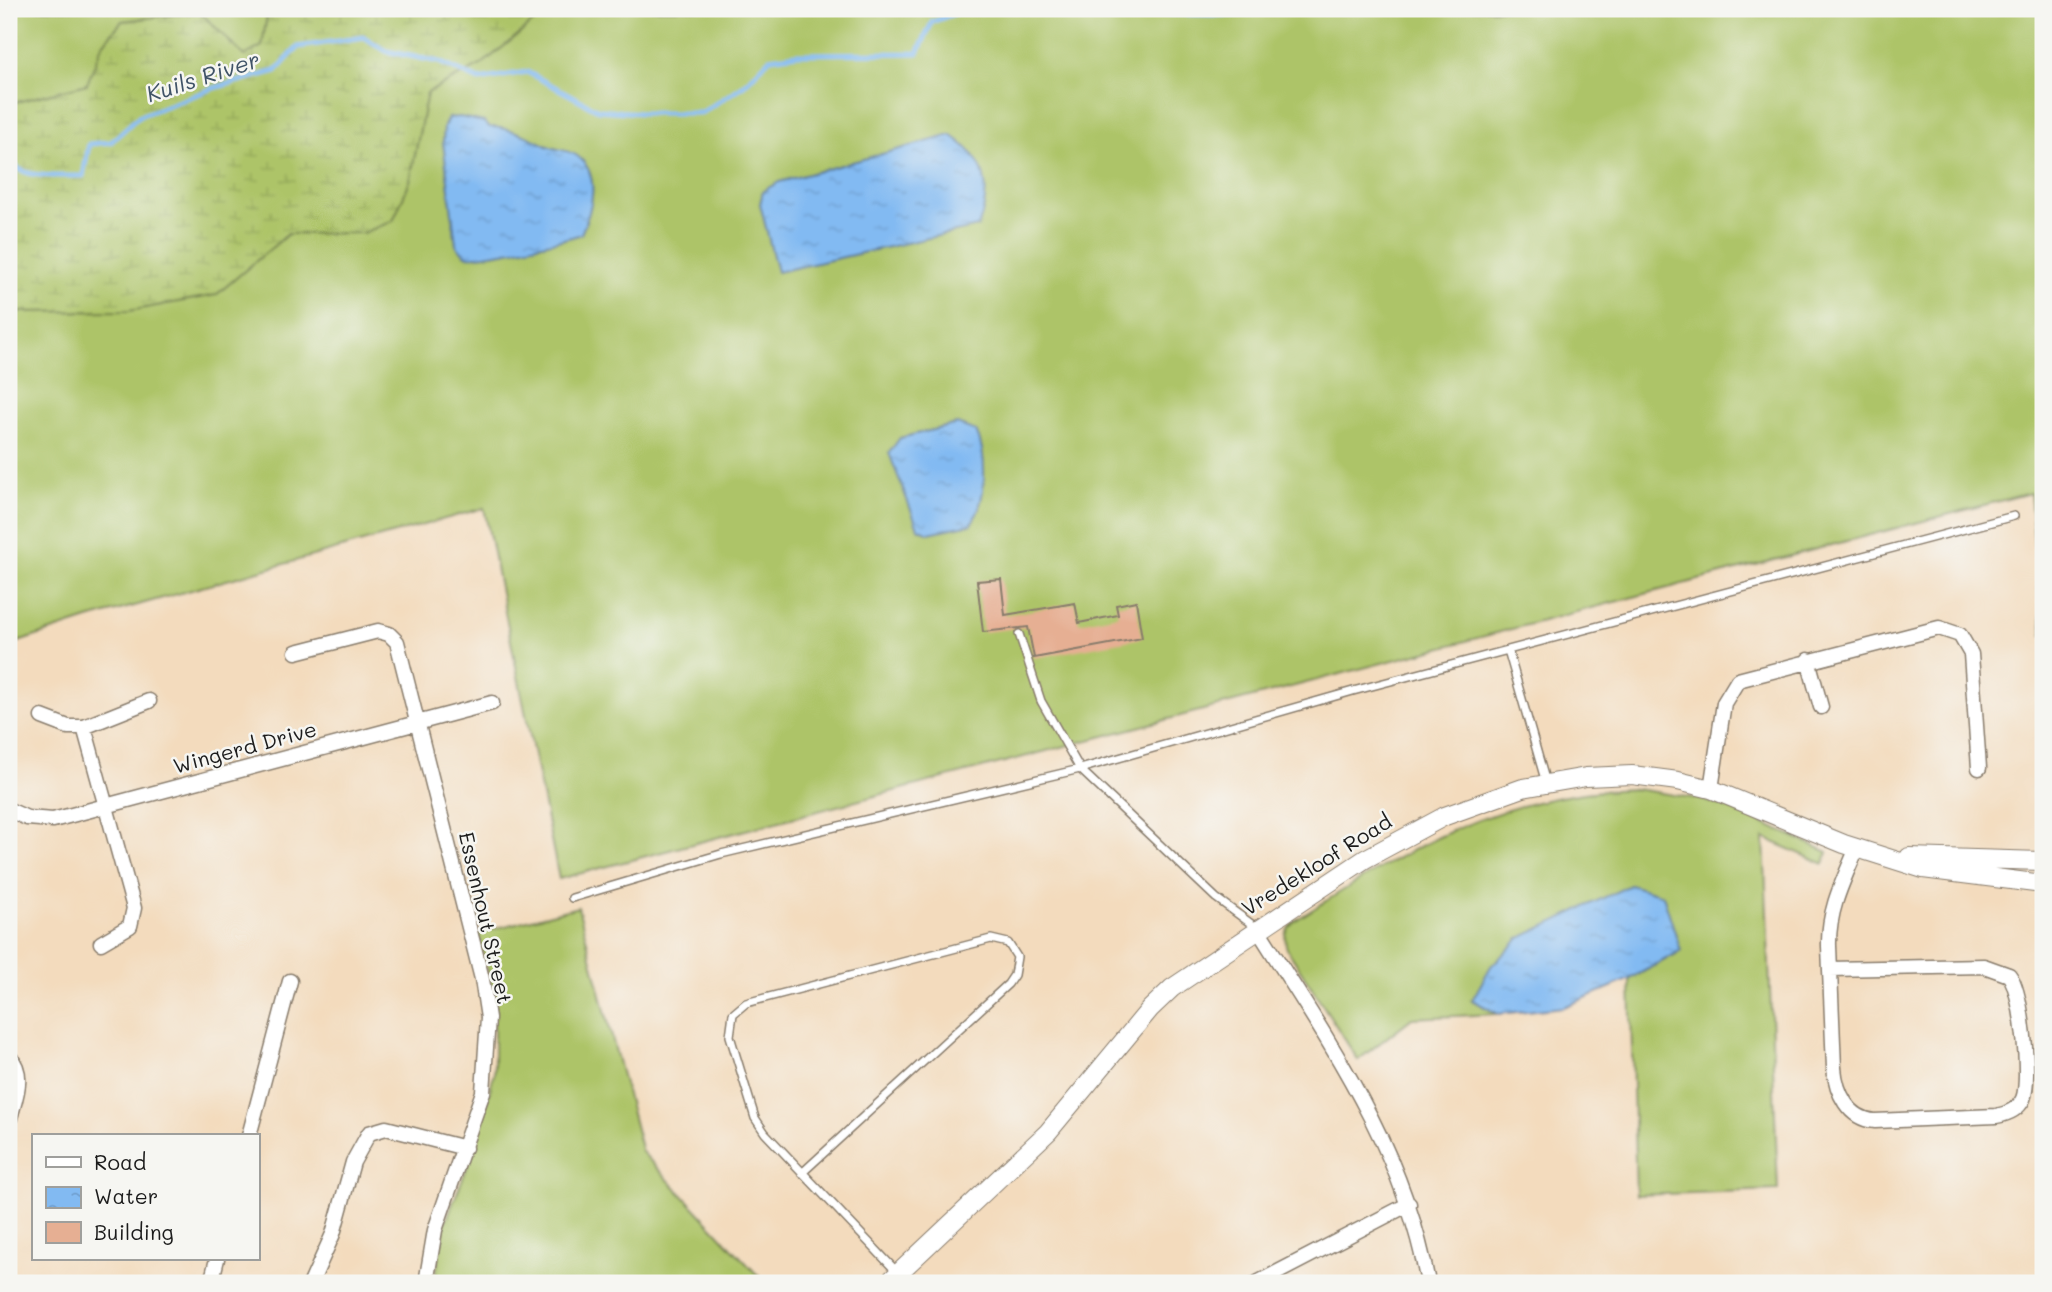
<svg xmlns="http://www.w3.org/2000/svg" width="2052" height="1292" font-family="Mali,sans-serif">
<style>
.grass{fill:#adc468;stroke:#647042;stroke-width:2}
.wetland{fill:url(#wetland-marsh);stroke:#647042;stroke-width:2}
.water{fill:url(#water-ripples);stroke:#4f6b87;stroke-width:2}
.lines{fill:none;stroke-linecap:round;stroke-linejoin:round}
.stream{stroke:#82baf2;stroke-width:5}
.building{fill:#e6af93}
.service-casing{stroke:#887c6c;stroke-width:10}
.minor-casing{stroke:#887c6c;stroke-width:17}
.tertiary-casing{stroke:#887c6c;stroke-width:20}
.service{stroke:#fff;stroke-width:7}
.minor{stroke:#fff;stroke-width:14}
.tertiary{stroke:#fff;stroke-width:18}
.labels{text-anchor:middle;stroke-width:5;stroke-linejoin:round;paint-order:stroke}
.street-label{font-size:21px;fill:#1c1c1c;stroke:#f6f6f2}
.water-label{font-size:23px;font-style:italic;fill:#405367;stroke:#f6f6f2}
</style>
<defs>
<pattern id="wetland-marsh" width="20" height="14" patternUnits="userSpaceOnUse" patternTransform="scale(1.75)"><rect width="20" height="14" fill="#adc468"/><path d="M1 5h8M5 5V1M11 12h8M15 12V8" fill="none" stroke="#94a85a"/></pattern>
<pattern id="water-ripples" width="26" height="14" patternUnits="userSpaceOnUse" patternTransform="scale(1.75)"><rect width="26" height="14" fill="#82baf2"/><path d="M2 4q2-2 4 0t4 0M15 11q2-2 4 0t4 0" fill="none" stroke="#709fcf"/></pattern>
</defs>
<rect width="100%" height="100%" fill="#f6f6f2"/>
<filter id="ink" filterUnits="userSpaceOnUse"><feTurbulence type="fractalNoise" baseFrequency=".0143" numOctaves="2"/><feDisplacementMap in="SourceGraphic" scale="14" xChannelSelector="R" yChannelSelector="G"/><feConvolveMatrix kernelMatrix="1 2 1 2 8 2 1 2 1" color-interpolation-filters="sRGB"/></filter>
<filter id="wash" filterUnits="userSpaceOnUse"><feTurbulence type="fractalNoise" baseFrequency=".00686" numOctaves="4" result="noise"/><feDisplacementMap in="SourceGraphic" scale="28" xChannelSelector="R" yChannelSelector="G"/><feGaussianBlur stdDeviation="1.57" result="paint"/><feColorMatrix in="noise" values="0 0 0 0 0 0 0 0 0 0 0 0 0 0 0 0 0 1.4 0 .05"/><feComposite in="paint" operator="in"/></filter>
<g filter="url(#wash)">
<rect width="100%" height="100%" fill="#f3dbbd"/>
<!-- grass -->
<path class="grass" d="M9,9H2043V636L2030,493L559,879L484,508L88,619L9,645Z
M1636,789L1700,799L1731,809L1828,852L1824,864L1764,838L1778,1190L1636,1195L1630,979L1681,951L1472,1000L1498,1014L1412,1018L1358,1060L1287,949C1283,936 1285,929 1296,920C1407,849 1500,792 1636,789Z
M578,907L642,1152L765,1283H434L445,1223L476,1145L494,1074V997L478,933Z"/>
<!-- wetland -->
<path class="wetland" d="M268,9H581L535,21L481,65L427,93L410,181L393,221L363,233L288,234L216,295L129,311L9,312V104L87,84L102,45L122,21L200,12L244,56L262,46Z"/>
<!-- water -->
<path class="water" d="M460,117L484,122L489,127C509,127 528,136 545,145C555,150 566,149 576,155C602,173 592,210 581,234C569,239 477,259 468,256C464,254 459,249 456,245L443,142L444,126L448,118Z
M951,135C987,160 993,187 978,227L777,272L760,204L763,191L779,182Z
M957,424L976,431C988,456 987,501 971,524L929,533L918,528L889,453L900,438Z
M1630,885L1663,895L1681,951L1630,979L1564,1007L1498,1014L1472,1000L1491,966L1520,938Z"/>
<g class="lines">
<!-- stream -->
<path class="stream" d="M1065,9L1091,12L1233,15L1294,9
M9,159C21,181 61,175 83,176L89,144L111,142L139,116L214,88L276,71L298,47L364,37L386,51L439,62L479,80L527,72L598,110L643,113H701L744,85L770,58L797,54L918,53L932,22L967,9"/>
</g>
<g id="blocks">
<!-- building -->
<path class="building" d="M1001,579L1005,615L1075,603L1079,623L1118,615L1116,605L1136,601L1142,638L1034,658L1028,627L983,632L977,581Z"/>
</g>
</g>
<g filter="url(#ink)">
<use href="#blocks" fill-opacity="0" stroke="#887c6c" stroke-width="2"/>
<g class="lines">
<!-- service casing -->
<g class="service-casing">
<path id="service" d="M1019,634L1041,701L1080,769L1216,898L1257,928
M1508,650L1546,783
M572,898L721,854L1080,769L1353,691L2014,516
M802,1173L1008,984L1014,975L1017,957L1008,943L991,939L746,1003L733,1014L730,1036L755,1118L765,1133L898,1273"/>
</g>
<!-- minor casing -->
<g class="minor-casing">
<path id="minor" d="M296,652L378,631L389,634L397,642L482,979L488,1018L483,1092L435,1230L426,1283
M1808,660L1821,707
M42,717L68,727H84
M1711,789L1724,703L1738,680L1939,628L1960,635L1971,654L1979,768
M9,810L27,818L53,820L492,703
M1257,928C1330,1044 1403,1146 1428,1283
M101,943L130,926L134,908L84,727L149,701
M1830,969L1984,966L2009,975C2022,991 2031,1079 2023,1099C2018,1110 2007,1114 1996,1116L1875,1121C1848,1119 1836,1092 1834,1068L1829,946C1828,910 1843,881 1857,848
M9,1056C27,1075 14,1100 9,1122
M249,1136L290,981
M211,1283L217,1259
M311,1283L333,1234L353,1162L369,1133L386,1128L465,1148
M1257,1283L1409,1204"/>
</g>
<!-- tertiary casing -->
<g class="tertiary-casing">
<path id="tertiary" d="M1909,857L2043,861
M888,1283L1048,1132L1150,1009L1172,988L1365,859L1445,816L1523,788L1586,777L1632,775L1678,781L1711,789L1844,844L1923,869L2043,884"/>
</g>
<!-- service -->
<use href="#service" class="service"/>
<!-- minor -->
<use href="#minor" class="minor"/>
<!-- tertiary -->
<use href="#tertiary" class="tertiary"/>
</g>
</g>
<g class="labels">
<!-- street labels -->
<g class="street-label">
<text transform="translate(245 748) rotate(-15)" y="7">Wingerd Drive</text>
<text transform="translate(1317 865) rotate(-32)" y="7">Vredekloof Road</text>
<text transform="translate(485 918) rotate(77)" y="7">Essenhout Street</text>
</g>
<!-- water labels -->
<g class="water-label">
<text transform="translate(203 77) rotate(-18)" y="8">Kuils River</text>
</g>
</g>
<!-- margin -->
<rect width="2052" height="1292" fill="none" stroke="#f6f6f2" stroke-width="35"/>
<!-- legend -->
<rect x="32" y="1134" width="228" height="126" fill="#f6f6f2" stroke="#9f9f9c" stroke-width="2"/>
<rect x="46" y="1157" width="35" height="10" fill="#ffffff" stroke="#9f9f9c" stroke-width="2"/>
<text x="94" y="1170" font-size="21" fill="#1c1c1c">Road</text>
<rect x="46" y="1187" width="35" height="21" fill="url(#water-ripples)" stroke="#9f9f9c" stroke-width="2"/>
<text x="94" y="1204" font-size="21" fill="#1c1c1c">Water</text>
<rect x="46" y="1222" width="35" height="21" fill="#e6af93" stroke="#9f9f9c" stroke-width="2"/>
<text x="94" y="1240" font-size="21" fill="#1c1c1c">Building</text>
</svg>
